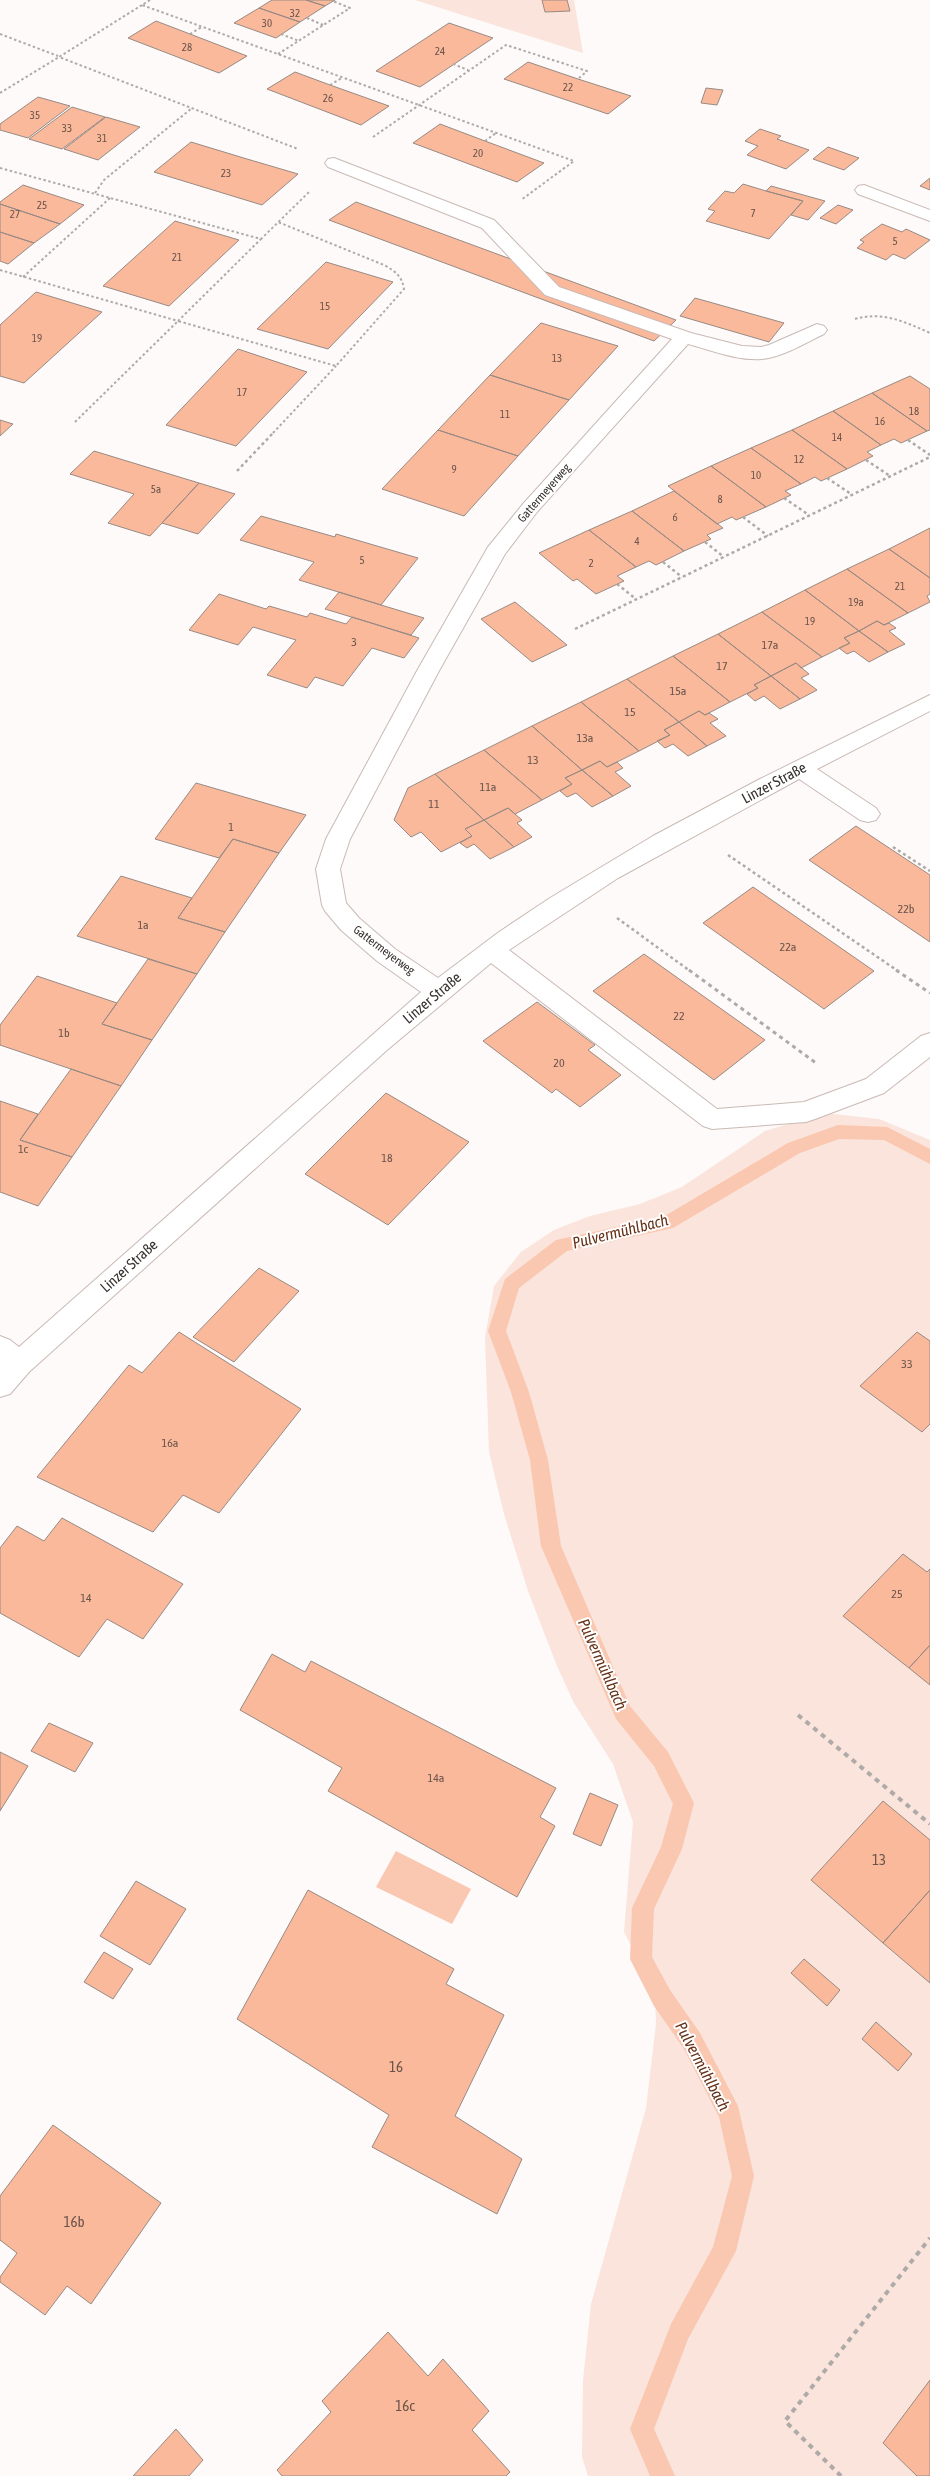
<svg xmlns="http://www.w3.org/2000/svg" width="930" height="2476" font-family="'Asap Condensed',sans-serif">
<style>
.green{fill:#fae4db}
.water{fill:#fac7b1}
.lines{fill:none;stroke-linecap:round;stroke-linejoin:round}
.stream{fill:#fac7b1;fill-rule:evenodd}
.building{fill:#fbb99b;stroke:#978a84}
.minor-casing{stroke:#c9bab4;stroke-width:2}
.path-far3{stroke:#aeaaa8;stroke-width:2;stroke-dasharray:2.5 2.5;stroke-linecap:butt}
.path-far2{stroke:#aeaaa8;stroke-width:2.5;stroke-dasharray:3 3;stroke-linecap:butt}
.path-far1{stroke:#aeaaa8;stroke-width:3;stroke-dasharray:4 4;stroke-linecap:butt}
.path{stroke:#aeaaa8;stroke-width:4;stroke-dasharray:5 5;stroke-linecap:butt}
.minor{fill:#fff;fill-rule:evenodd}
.labels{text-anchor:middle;stroke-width:4;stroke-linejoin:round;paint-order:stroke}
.far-number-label{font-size:11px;fill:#69544b}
.far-street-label{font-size:12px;fill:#383230;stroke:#fff}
.number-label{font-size:12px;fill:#69544b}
.street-label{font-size:15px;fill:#383230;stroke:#fff}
.near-number-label{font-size:15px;fill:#69544b}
.water-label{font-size:16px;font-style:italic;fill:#663218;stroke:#fff}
</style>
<rect width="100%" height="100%" fill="#fdfaf9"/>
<!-- green -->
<path class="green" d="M415,0H574L583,53Z
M824,1113L879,1119L930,1140V2476H588L582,2457L583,2381L591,2304L646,2108L656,2024L655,1991L624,1932L633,1822L613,1764L574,1703L557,1666L528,1591L504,1514L489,1452L485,1338L494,1286L521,1252L554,1230L590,1216L640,1204L682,1187L765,1131Z"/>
<!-- water -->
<path class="water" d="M396,1851L471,1889L452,1924L376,1887Z"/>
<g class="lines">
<!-- stream -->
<path class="stream" d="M838,1125L887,1127L930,1149V1164L884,1140L839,1139L800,1153L673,1228L567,1251L519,1288L506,1331L529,1392L548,1460L561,1546L630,1706L668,1752L694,1803L682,1849L654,1909L652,1957L670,1990L700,2033L738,2106L754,2176L736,2251L688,2339L654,2429L675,2476H650L630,2429L671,2324L713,2247L732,2176L719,2117L684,2049L654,2006L630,1959L632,1908L661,1847L673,1804L654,1766L616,1719L541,1546L530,1460L511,1392L488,1331L505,1279L556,1240L663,1217L788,1143Z"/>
</g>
<!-- building -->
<path class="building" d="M272,0H306L325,6L300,22L259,8Z
M306,0H335L325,6Z
M542,0H567L570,11L545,12Z
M259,8L300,22L276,38L234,23Z
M156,21L190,34L247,56L219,73L128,38Z
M449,23L493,38L420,87L376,71Z
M528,62L578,79L631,96L608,114L504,79Z
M295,72L330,85L389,106L361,125L267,89Z
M706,88L723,90L717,105L701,103Z
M38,97L70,106L28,138L0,130V124Z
M72,107L105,117L62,149L29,139Z
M106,117L140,127L98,160L64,149Z
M440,124L485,141L544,163L517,182L413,143Z
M760,129L781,136L777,139L809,150L786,169L747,155L758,146L745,141Z
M191,142L247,159L298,174L262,205L154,172Z
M828,147L859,158L844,170L813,159Z
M930,178V190L920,186Z
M743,184L766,191L803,201L769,239L706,221L715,211L708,209L725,191L734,193Z
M23,185L84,205L60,224L0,204V202Z
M771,186L825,201L808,220L791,215L803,201L766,191Z
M356,202L676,320L654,341L329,220Z
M0,204L60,224L34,243L0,232Z
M838,205L853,210L836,224L820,218Z
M175,221L239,240L169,306L103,286Z
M882,224L902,232L906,229L930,240L905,259L893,254L886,260L857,248L864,242L860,240Z
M0,232L34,243L8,264L0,261Z
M326,262L393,282L328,349L257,329Z
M36,292L102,312L24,383L0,376V325Z
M695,298L784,323L769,342L680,316Z
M541,323L618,346L569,400L490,375Z
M238,349L307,372L236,446L166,425Z
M490,375L569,400L518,456L438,430Z
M910,376L930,389V430L927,431L872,393Z
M872,393L927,431L901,443L894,439L881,445L833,411Z
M833,411L881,445L867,452L873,456L847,469L792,430Z
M0,420L13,424L0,436Z
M438,430L518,456L464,516L382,489Z
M792,430L847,469L821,481L815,477L801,484L751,448Z
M751,448L801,484L785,491L791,495L766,507L711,466Z
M94,451L199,483L150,536L108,523L134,494L70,474Z
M711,466L766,507L736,520L732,517L717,524L668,486Z
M199,483L235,494L198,534L162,523Z
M674,491L723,528L707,535L711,539L684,551L632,511Z
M632,511L684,551L656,565L649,561L636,567L589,530Z
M261,516L335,537L336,534L418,558L381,605L299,580L314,562L240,540Z
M930,528V578L889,549Z
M589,530L636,567L617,576L624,581L596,594L577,579L573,581L539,553Z
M889,549L930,578V594L927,596L930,602L908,613L847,569Z
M847,569L908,613L884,625L877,621L859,631L805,590Z
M805,590L859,631L844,638L850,643L822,657L762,612Z
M339,592L381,605L424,618L411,635L325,609Z
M219,594L266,609L269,606L307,617L310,613L346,624L352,617L419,638L404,658L372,648L343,686L315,677L307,688L267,675L296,640L253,627L238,645L189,630Z
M515,602L567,645L532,662L481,619Z
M762,612L822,657L801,668L796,663L771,676L718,634Z
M877,621L884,625L889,623L896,628L889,631L905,644L888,652L859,631Z
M859,631L888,652L869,662L854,651L847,654L839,648L850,643L844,638Z
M718,634L771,676L754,685L758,688L730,702L673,656Z
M673,656L730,702L705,715L699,711L679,722L627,679Z
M796,663L809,674L801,678L817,690L800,699L771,676Z
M771,676L800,699L780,709L764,696L755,701L747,694L758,688L754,685Z
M627,679L679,722L664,730L670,735L639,751L581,702Z
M581,702L639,751L607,767L600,761L582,770L532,726Z
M699,711L705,715L709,713L718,719L710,723L726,736L707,746L679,722Z
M679,722L707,746L688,756L673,744L665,748L657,741L670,735L664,730Z
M532,726L582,770L565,778L572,784L542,800L484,750Z
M484,750L542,800L515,814L508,808L484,820L435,774Z
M600,761L607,767L617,762L623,768L615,772L631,786L613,796L582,770Z
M582,770L613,796L592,807L576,793L567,797L560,791L572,784L565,778Z
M435,774L484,820L465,829L472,836L441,852L421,832L411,837L394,820L408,788Z
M196,783L306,815L279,853L233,839L219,858L155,839Z
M508,808L522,820L517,823L532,837L514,847L484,820Z
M484,820L514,847L490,859L474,844L467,848L460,843L472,836L465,829Z
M856,826L930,875V942L809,860Z
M233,839L279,853L225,932L178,918Z
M121,876L192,898L178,918L225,932L197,974L77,936Z
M753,887L874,971L824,1009L703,923Z
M644,954L765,1040L714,1080L593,991Z
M148,959L197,974L152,1040L102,1024Z
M37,976L117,1003L102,1024L152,1040L121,1086L0,1045V1025Z
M537,1002L595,1045L588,1050L621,1075L580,1107L556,1089L552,1093L483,1041Z
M71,1069L121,1086L72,1157L20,1140Z
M386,1093L469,1142L388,1225L305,1174Z
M0,1101L38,1114L20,1140L72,1157L38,1206L0,1192Z
M259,1268L299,1291L234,1362L193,1337Z
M179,1332L301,1409L219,1513L183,1495L153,1532L37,1477L129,1365L142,1373Z
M917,1332L930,1341V1424L922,1432L860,1386Z
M62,1518L183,1584L143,1639L107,1619L79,1657L0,1613V1548L17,1526L44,1541Z
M903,1554L927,1572L930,1569V1645L909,1668L843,1616Z
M930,1645V1685L909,1668Z
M272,1654L305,1672L311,1661L556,1788L540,1817L555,1826L517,1897L328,1791L342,1768L240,1710Z
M49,1723L93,1743L75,1772L31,1751Z
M0,1752L28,1766L0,1811Z
M590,1793L618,1805L601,1846L573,1834Z
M883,1801L930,1840V1890L883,1943L811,1880Z
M136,1881L186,1909L150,1965L100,1936Z
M308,1890L454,1969L446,1984L504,2015L455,2116L522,2159L497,2214L372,2147L389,2115L237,2019Z
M930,1890V1983L883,1943Z
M104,1952L133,1969L113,1999L84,1982Z
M804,1959L840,1990L827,2006L791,1973Z
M876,2022L912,2054L898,2071L862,2039Z
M53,2125L161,2203L91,2304L67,2286L45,2315L0,2282V2277L17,2253L0,2240V2196Z
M388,2332L428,2376L443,2359L489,2411L472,2430L510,2472L506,2476H282L277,2470L331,2412L322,2401Z
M930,2380V2476H917L883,2443Z
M176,2429L203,2460L189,2476H133Z"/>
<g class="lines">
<!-- minor casing -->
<g class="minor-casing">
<path id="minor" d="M334,158L494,220L559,287L691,333L742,346L761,347L769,345L817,324L824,326L827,330L824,334C805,343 783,357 762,359C737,361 711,350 688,344L537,512L505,554L440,669L350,839L340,869L346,903L359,918L395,949L438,978L499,932L550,898L653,836L760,779L930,695V711L817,769L876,808L880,814L876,820L868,822L860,820L799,779L618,878L509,950L717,1109L804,1102L866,1079L921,1036L930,1033V1057L884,1093L815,1119L806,1122L712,1129L703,1126L491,963L387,1050L29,1372L10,1394L0,1397V1336L10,1340L19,1347L421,992L377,961L341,930L325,911L322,905L316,869L326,839L418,669L488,547L523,504L672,339L545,295L482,228L328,167L325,163L328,159Z
M864,185L930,210V221L858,194L855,190L858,186Z"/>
</g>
<!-- path-far3 -->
<path class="path-far3" d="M150,0L142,5L574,161L521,200
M142,5L59,57L298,149
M307,18L323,25
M0,34L58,56
M190,34L202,27
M281,34L299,41
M278,54L350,8L333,1
M453,64L468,70
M330,85L342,78
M0,93L59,57
M373,137L506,45L587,71L578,79
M485,141L496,133
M0,168L261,239L309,192
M95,193L104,180L192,108
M0,270L178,321L261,239
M23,277L110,198
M855,319C883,311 905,322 930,333
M75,422L178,321L336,366L404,289C402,276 395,271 384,265L278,222
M273,433L336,366"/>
<!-- path-far2 -->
<path class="path-far2" d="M908,440L930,455
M866,460L890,476
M237,471L274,432
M827,478L851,494
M784,498L809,515
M743,517L768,536
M705,542L724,557
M663,562L682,577
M617,584L636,599
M575,629L930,457
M893,847L930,871
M728,855L898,971
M617,918L690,971"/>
<!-- path-far1 -->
<path class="path-far1" d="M689,970L816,1063
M896,970L930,993"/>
<!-- path -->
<path class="path" d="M798,1715L930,1824
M841,2476L785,2421L930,2238"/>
<!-- minor -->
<use href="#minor" class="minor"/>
</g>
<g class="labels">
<!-- far-number labels -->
<g class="far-number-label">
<text x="295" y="17">32</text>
<text x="267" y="27">30</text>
<text x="187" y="51">28</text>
<text x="440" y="55">24</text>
<text x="568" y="91">22</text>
<text x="328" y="102">26</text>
<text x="35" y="119">35</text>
<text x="67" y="132">33</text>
<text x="102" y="142">31</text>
<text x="478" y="157">20</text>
<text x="226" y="177">23</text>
<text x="42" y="209">25</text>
<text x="753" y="217">7</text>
<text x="15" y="218">27</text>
<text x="895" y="245">5</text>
<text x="177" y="261">21</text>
<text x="325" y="310">15</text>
<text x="37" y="342">19</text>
<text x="557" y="362">13</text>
<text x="242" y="396">17</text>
<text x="914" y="415">18</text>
<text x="505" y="418">11</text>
<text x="880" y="425">16</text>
<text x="837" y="441">14</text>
<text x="799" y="463">12</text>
<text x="454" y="473">9</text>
<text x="756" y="479">10</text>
<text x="156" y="493">5a</text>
<text x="720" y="503">8</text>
<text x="675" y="521">6</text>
<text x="637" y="545">4</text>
<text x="362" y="564">5</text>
<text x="591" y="567">2</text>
<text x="900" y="590">21</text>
<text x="856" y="606">19a</text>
<text x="810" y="625">19</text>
</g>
<!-- far-street labels -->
<g class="far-street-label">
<text transform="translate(544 493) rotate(-49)" y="4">Gattermeyerweg</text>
<text transform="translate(384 950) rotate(37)" y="4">Gattermeyerweg</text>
</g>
<!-- number labels -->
<g class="number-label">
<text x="354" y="646">3</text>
<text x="770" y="649">17a</text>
<text x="722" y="670">17</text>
<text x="678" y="695">15a</text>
<text x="630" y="716">15</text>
<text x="585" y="742">13a</text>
<text x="533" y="764">13</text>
<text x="488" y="791">11a</text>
<text x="434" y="808">11</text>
<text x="231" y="831">1</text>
<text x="906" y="913">22b</text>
<text x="143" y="929">1a</text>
<text x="788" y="951">22a</text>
<text x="679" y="1020">22</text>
<text x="64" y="1037">1b</text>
<text x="559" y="1067">20</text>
<text x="23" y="1153">1c</text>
<text x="387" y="1162">18</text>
<text x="907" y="1368">33</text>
<text x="170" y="1447">16a</text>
<text x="897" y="1598">25</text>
<text x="86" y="1602">14</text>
<text x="436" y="1782">14a</text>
</g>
<!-- street labels -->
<g class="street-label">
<text transform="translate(774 783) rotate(-28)" y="5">Linzer Straße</text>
<text transform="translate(432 998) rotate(-40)" y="5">Linzer Straße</text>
<text transform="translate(129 1266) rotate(-42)" y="5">Linzer Straße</text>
</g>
<!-- near-number labels -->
<g class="near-number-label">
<text x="879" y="1865">13</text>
<text x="396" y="2072">16</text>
<text x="74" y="2227">16b</text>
<text x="405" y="2411">16c</text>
</g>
<!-- water labels -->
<g class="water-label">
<text transform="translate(620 1231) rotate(-14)" y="6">Pulvermühlbach</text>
<text transform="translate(603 1664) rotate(66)" y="6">Pulvermühlbach</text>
<text transform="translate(703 2066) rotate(62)" y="6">Pulvermühlbach</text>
</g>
</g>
</svg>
